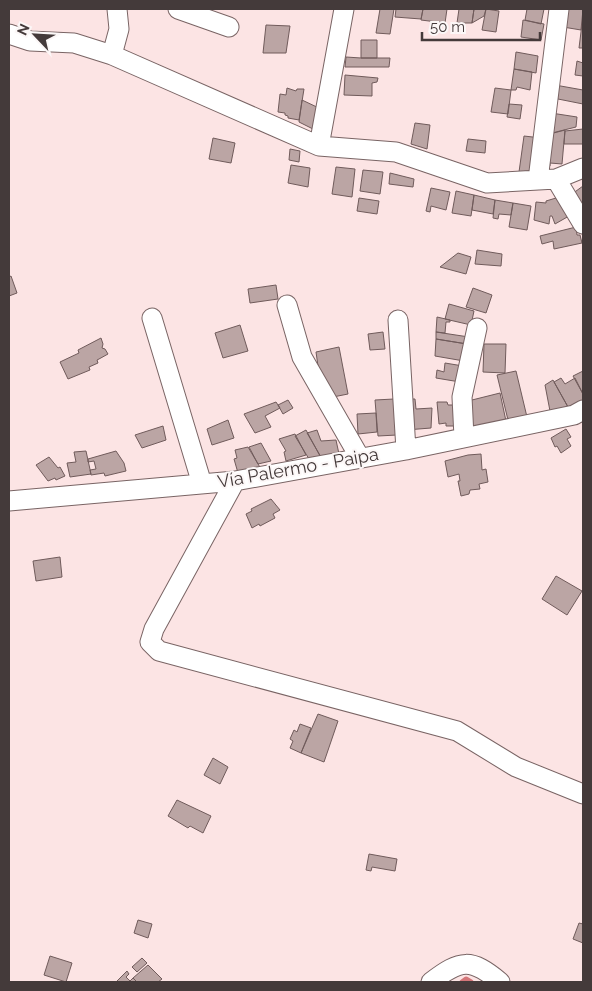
<svg xmlns="http://www.w3.org/2000/svg" width="592" height="991" font-family="Raleway,sans-serif">
<style>
.lines{fill:none;stroke-linecap:round;stroke-linejoin:round}
.stream{stroke:#d47679;stroke-width:5}
.building{fill:#bba5a4;stroke:#705b5b}
.minor-casing{stroke:#796464;stroke-width:21}
.minor{stroke:#fff;stroke-width:19}
.labels{text-anchor:middle;stroke-width:4;stroke-linejoin:round;paint-order:stroke}
.street-label{font-size:18px;fill:#443a3a;stroke:#fcf7f7}
</style>
<rect width="100%" height="100%" fill="#fce4e4"/>
<g class="lines">
<!-- stream -->
<path class="stream" d="M462,982L466,979L471,982"/>
</g>
<!-- building -->
<path class="building" d="M380,9H394L390,34L376,33Z
M396,9H423L421,19L395,17Z
M423,9H447L445,23L421,20Z
M459,9H474L472,23H457Z
M474,9H486L484,16L472,23Z
M486,9L499,11L496,32L482,30Z
M527,9H544L541,24L525,20Z
M566,9H583L581,30L563,27Z
M583,16V48H579Z
M523,20L544,24L541,40L521,37Z
M266,25L290,26L286,53H263Z
M361,40H377V58H361Z
M516,52L538,56L536,73L514,69Z
M346,57L361,58H390L389,67H345Z
M577,61L583,63V76L575,75Z
M514,69L532,72L530,90L517,87L516,90H511Z
M345,75L378,78L377,82L372,83V96L344,95Z
M555,85L583,90V104L553,98Z
M287,88L296,91L297,89H304L299,120L288,118V116L285,115V113L278,112L280,94L286,95Z
M495,88L511,90L508,114L491,112Z
M302,100L321,109L313,129L299,122Z
M509,104L522,105L520,119L507,117Z
M551,113L577,117L576,127L548,134Z
M415,123L430,125L427,149L411,144Z
M583,129V144H564L565,131Z
M565,130L562,164L550,163V166L542,165L546,135Z
M524,136L541,138L537,170L519,172Z
M213,138L235,143L231,163L209,159Z
M468,139L486,141L485,153L466,151Z
M290,149L300,151L299,162L289,160Z
M291,165L310,168L308,187L288,183Z
M336,167L355,169L352,197L332,194Z
M363,170L383,172L380,194L360,191Z
M390,173L414,179L413,187L389,184Z
M583,186V210L572,194Z
M431,188L450,192L446,210L431,206L430,212L426,211Z
M456,191L474,195L471,216L452,213Z
M474,195L495,200L493,214L472,210Z
M359,198L379,201L377,214L357,211Z
M556,198L569,216L555,224L552,216H550L549,224L534,220L536,202L546,203V201Z
M495,200L513,203L511,215L499,214L498,219L493,218Z
M513,203L531,206L527,230L509,227Z
M576,227L577,235H580L582,243L554,249L553,241L542,244L540,236Z
M477,250L502,254L501,266L475,264Z
M458,253L471,257L466,274L440,267Z
M11,276L17,293L9,296V277Z
M276,285L278,299L250,303L248,289Z
M473,288L492,295L486,313L466,307Z
M449,304L474,311L471,325L445,319Z
M437,317L450,320V322H446L445,333L436,332Z
M240,325L248,351L223,358L215,333Z
M383,332L385,349L370,350L368,334Z
M436,332L469,337L467,344L436,339Z
M101,338L103,344L102,348L105,349L108,354L99,359L97,360L98,363L89,367L90,370L68,379L60,362L79,353L78,350Z
M436,339L467,344L464,361L435,356Z
M484,344H506L505,373L483,372Z
M339,347L348,394L333,397L319,373L316,352Z
M445,363L463,366L460,382L436,378L437,370L444,372Z
M516,371L527,417L508,420L497,375Z
M583,371V394L573,376Z
M561,378L565,384L575,378L583,394V402L581,404L580,401L568,407L554,382Z
M553,380L568,407L550,411L545,385Z
M500,393L506,421L470,428L468,401Z
M394,399L397,435L378,436L375,400Z
M405,399H415L416,409L432,408L431,428L406,430Z
M288,400L293,408L283,414L278,405Z
M276,402L280,408L265,416L271,427L255,433L244,414Z
M437,402H447L448,405H456L458,425L453,426H446V423L439,424Z
M376,413L377,432L358,434L357,414Z
M228,420L234,438L212,445L207,429Z
M163,426L166,440L142,448L135,435Z
M566,429L571,437L567,439L571,446L561,453L557,446L555,447L551,438Z
M306,430L320,456L315,459L314,457L309,459L295,436Z
M317,430L321,441L336,440L339,454L321,457L307,433Z
M295,434L306,455L286,461L284,452L286,451L279,439Z
M261,443L271,461L258,464L249,447Z
M248,447L261,469L238,473L234,459L237,458L235,450Z
M86,451L91,474L70,477L67,463L76,462L74,452Z
M116,451L124,463L126,471L105,476L104,473L91,475L90,470L96,469L94,461L88,462V459Z
M481,454L482,470L486,469L488,482L479,484L480,489L470,490L469,494L461,496L458,481H460L459,474L448,477L445,461L468,455Z
M49,457L58,468L60,467L65,476L56,480L55,478L48,481L36,465Z
M271,499L280,510L273,514L275,518L260,526L259,524L252,528L246,514L252,511L251,509Z
M60,557L62,577L36,581L33,561Z
M556,576L582,591L567,615L542,599Z
M318,714L338,721L324,762L301,753Z
M300,724L311,728L301,753L290,748L293,741L290,739L294,730L297,732Z
M213,758L228,767L220,784L204,775Z
M177,800L211,816L203,833L190,826L188,828L168,816Z
M369,854L397,859L395,871L372,867L371,871L366,870Z
M138,920L152,924L148,938L134,933Z
M579,923L583,924V943L573,939Z
M50,956L72,963L66,982L44,975Z
M142,958L147,963L137,972L132,967Z
M148,965L162,979L158,982H137L133,978Z
M127,971L129,974L126,977L130,981L133,978L137,982H116Z"/>
<g class="lines">
<!-- minor casing -->
<g class="minor-casing">
<path id="minor" d="M178,9L229,27
M9,34L30,41L74,43L112,55L319,146L396,152L487,183L556,179L583,168
M112,55L119,29L117,9
M319,146L344,9
M556,179L583,224
M538,180L559,9
M287,305L302,357L360,458
M152,318L202,484
M398,320L406,450
M464,437L462,397L477,328
M235,481L154,629L150,642L159,651L457,731L516,767L583,794
M9,501L235,481L406,450L574,415L583,410
M431,982C461,959 471,958 500,982"/>
</g>
<!-- minor -->
<use href="#minor" class="minor"/>
</g>
<g class="labels">
<!-- street labels -->
<g class="street-label">
<text transform="translate(298 468) rotate(-10)" y="6">Vía Palermo - Paipa</text>
</g>
</g>
<!-- border -->
<rect width="592" height="991" fill="none" stroke="#443a3a" stroke-width="20"/>
<!-- north arrow -->
<g transform="translate(35 35) rotate(295)" stroke="#fcf7f7" stroke-width="4" paint-order="stroke">
<path d="M0-4L9 19L0 12L-9 19Z" fill="#443a3a"/>
<text y="-8" font-size="14" font-weight="bold" text-anchor="middle" fill="#443a3a">N</text>
</g>
<!-- scale -->
<path d="M422 32v8h118v-8" fill="none" stroke="#443a3a" stroke-width="2.5"/>
<text x="430" y="32" font-size="15" fill="#443a3a" stroke="#fcf7f7" stroke-width="4" paint-order="stroke">50 m</text>
</svg>
